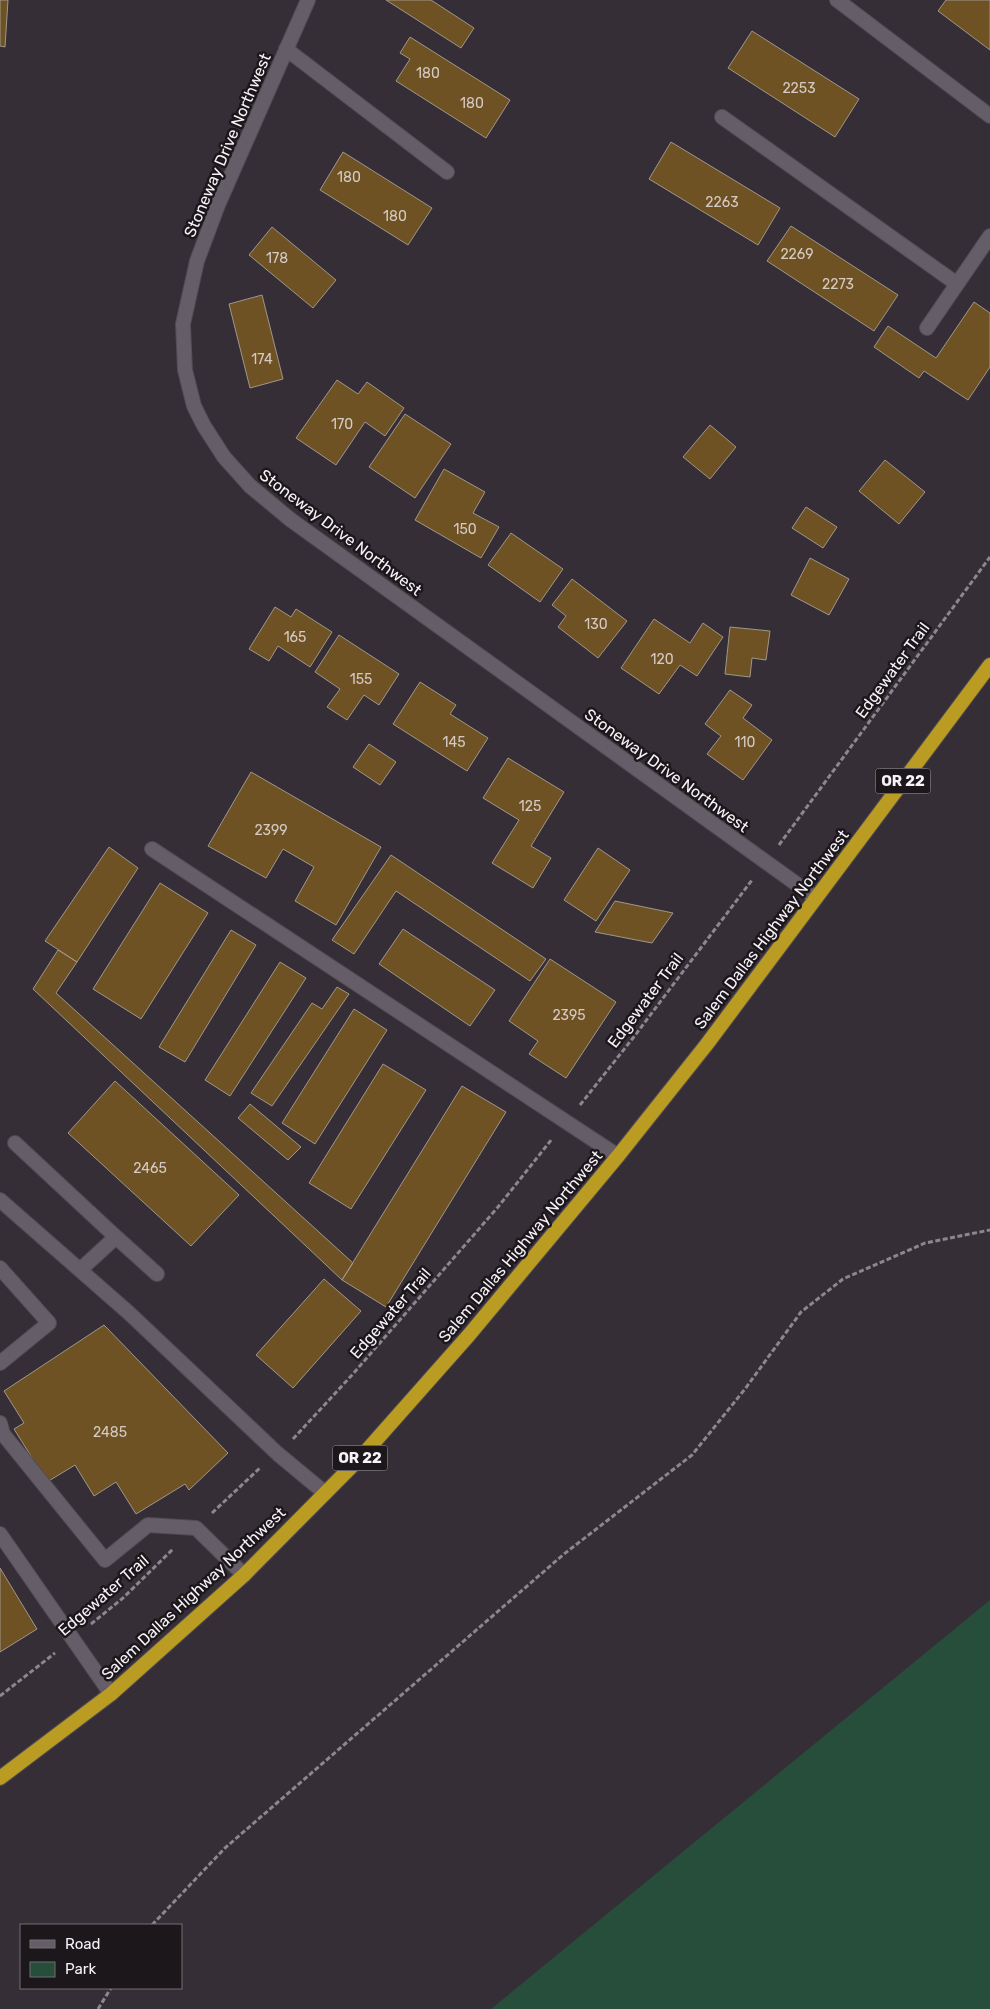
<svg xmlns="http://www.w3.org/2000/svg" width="990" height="2009" font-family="Rubik,sans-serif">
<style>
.green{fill:#274d3b}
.building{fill:#6f5224;stroke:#9f978c}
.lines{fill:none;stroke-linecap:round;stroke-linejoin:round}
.service-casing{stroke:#514b52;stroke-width:16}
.tertiary-casing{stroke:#514b52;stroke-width:16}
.trunk-casing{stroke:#514b52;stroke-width:16}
.path{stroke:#8c868e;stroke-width:3;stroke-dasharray:5 2.5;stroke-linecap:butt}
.service{stroke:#655d67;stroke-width:14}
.tertiary{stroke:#655d67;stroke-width:14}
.trunk{stroke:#ba9c23;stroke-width:14}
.labels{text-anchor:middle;stroke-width:5;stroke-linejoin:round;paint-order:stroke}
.number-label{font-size:14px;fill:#d5cac3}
.shield{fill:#1b171b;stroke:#b5b0b6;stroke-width:1}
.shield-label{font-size:15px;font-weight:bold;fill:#f7f2f8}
.street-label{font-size:16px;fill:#f7f2f8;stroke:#1b171b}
</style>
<rect width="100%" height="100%" fill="#352e37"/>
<!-- green -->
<path class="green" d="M990,1600V2009H491Z"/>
<!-- building -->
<path class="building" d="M0,0H8L5,47L0,46Z
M386,0H431L474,28L461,48Z
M946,0H990V50L938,11Z
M752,31L859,99L835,137L728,68Z
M410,37L510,100L486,138L396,81L410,59L400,53Z
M671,142L780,208L758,245L649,179Z
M343,152L432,208L408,245L320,190Z
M791,226L898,295L874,331L767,261Z
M272,227L336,280L313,308L249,255Z
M262,295L283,379L250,388L229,304Z
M974,302L990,313V367L968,400L924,371L919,378L874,347L888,326L936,358Z
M337,380L358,394L367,382L404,408L385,436L365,422L336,465L296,438Z
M405,414L451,444L415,498L369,467Z
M710,425L736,447L710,479L683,457Z
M885,460L925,492L899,524L859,491Z
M444,469L485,492L473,513L499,527L481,558L415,520Z
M806,507L837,527L823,548L792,528Z
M511,533L563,569L540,602L488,565Z
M810,558L849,579L829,615L791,595Z
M572,579L627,621L598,658L558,627L566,616L552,605Z
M275,607L291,617L296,609L332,632L310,667L278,646L269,661L249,649Z
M654,619L690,643L703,623L723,637L697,676L680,665L659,694L621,668Z
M730,627L770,631L766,660L752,658L750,677L725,674Z
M339,635L399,674L379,705L364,695L347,720L327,707L340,689L315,672Z
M420,682L456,705L450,714L488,738L467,771L393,724Z
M730,690L752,705L743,718L772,740L743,780L707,754L721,736L705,724Z
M369,744L396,762L380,785L353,767Z
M508,758L564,792L531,846L551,858L533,888L492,863L519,820L483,798Z
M251,772L381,847L336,925L295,901L314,867L283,849L266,878L208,846Z
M109,847L138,868L77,962L45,941Z
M598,848L630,870L596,921L564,900Z
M391,855L546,959L530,981L396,891L354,954L332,940Z
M160,883L208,913L141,1019L93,989Z
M615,901L673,913L652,943L595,932Z
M403,929L495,990L470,1026L379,964Z
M231,930L256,945L185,1062L159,1047Z
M58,950L77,962L56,993L353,1263L342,1280L33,989Z
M550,959L616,1002L566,1078L529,1054L538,1041L509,1021Z
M280,962L306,978L230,1096L205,1080Z
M337,987L349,994L272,1106L251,1093L312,1003L322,1009Z
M354,1009L387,1030L315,1144L282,1123Z
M383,1064L426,1090L351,1209L309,1183Z
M115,1081L239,1195L191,1246L68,1133Z
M462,1086L506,1112L386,1307L342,1280Z
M250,1104L301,1147L288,1160L238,1118Z
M324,1279L361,1311L293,1388L256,1355Z
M104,1325L228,1453L189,1490L185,1484L136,1514L116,1482L94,1496L75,1465L47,1482L14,1429L24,1423L4,1391Z
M0,1568L37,1629L0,1652Z"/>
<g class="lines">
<!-- service casing -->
<g class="service-casing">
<path id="service" d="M837,0L990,116
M286,49L447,172
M722,117L957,284
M927,328L990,236
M152,849L618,1156
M15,1143L116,1237L80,1270
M0,1200L129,1313L278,1454L325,1493
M116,1237L157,1274
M0,1268L49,1323L0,1363
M0,1423L3,1434L105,1560L148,1525L196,1528L244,1575
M0,1534L111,1694"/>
</g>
<!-- tertiary casing -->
<g class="tertiary-casing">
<path id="tertiary" d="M308,0L218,205L197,261L183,324L185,370L194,406L204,426L224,457L250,486L291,520L816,898"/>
</g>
<!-- trunk casing -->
<g class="trunk-casing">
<path id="trunk" d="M0,1778L111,1694L244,1575L361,1457L469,1335L618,1156L707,1044L990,665"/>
</g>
<!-- path -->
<path class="path" d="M779,845L990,557
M580,1105L633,1038L752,880
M293,1439L352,1375L498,1207L552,1139
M212,1513L261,1467
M91,1624L123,1598L173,1549
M0,1696L55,1653
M152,1925L225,1848L564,1554L692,1455L745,1389L801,1312L843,1279L925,1243L990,1230
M98,2009L111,1988"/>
<!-- service -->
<use href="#service" class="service"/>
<!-- tertiary -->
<use href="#tertiary" class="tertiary"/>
<!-- trunk -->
<use href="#trunk" class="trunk"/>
</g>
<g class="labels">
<!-- number labels -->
<g class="number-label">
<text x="428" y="78">180</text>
<text x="799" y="93">2253</text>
<text x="472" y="108">180</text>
<text x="349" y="182">180</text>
<text x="722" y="207">2263</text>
<text x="395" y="221">180</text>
<text x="797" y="259">2269</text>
<text x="277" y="263">178</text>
<text x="838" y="289">2273</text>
<text x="262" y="364">174</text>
<text x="342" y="429">170</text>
<text x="465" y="534">150</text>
<text x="596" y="629">130</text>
<text x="295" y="642">165</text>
<text x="662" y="664">120</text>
<text x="361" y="684">155</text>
<text x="454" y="747">145</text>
<text x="745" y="747">110</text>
<text x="530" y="811">125</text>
<text x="271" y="835">2399</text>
<text x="569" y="1020">2395</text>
<text x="150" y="1173">2465</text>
<text x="110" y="1437">2485</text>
</g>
<!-- shield labels -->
<g class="shield">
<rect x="875.5" y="768.5" width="55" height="25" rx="4"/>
<rect x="332.5" y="1445.5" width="55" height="25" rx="4"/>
</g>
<g class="shield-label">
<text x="903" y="786">OR 22</text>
<text x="360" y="1463">OR 22</text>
</g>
<!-- street labels -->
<g class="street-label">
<text transform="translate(227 145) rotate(-67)" y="6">Stoneway Drive Northwest</text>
<text transform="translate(341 532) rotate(37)" y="6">Stoneway Drive Northwest</text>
<text transform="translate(892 670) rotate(-54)" y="6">Edgewater Trail</text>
<text transform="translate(667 770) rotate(36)" y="6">Stoneway Drive Northwest</text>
<text transform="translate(771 929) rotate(-53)" y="6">Salem Dallas Highway Northwest</text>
<text transform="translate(645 1000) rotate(-53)" y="6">Edgewater Trail</text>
<text transform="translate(520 1246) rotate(-50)" y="6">Salem Dallas Highway Northwest</text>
<text transform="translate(390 1313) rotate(-49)" y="6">Edgewater Trail</text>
<text transform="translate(193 1593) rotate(-43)" y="6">Salem Dallas Highway Northwest</text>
<text transform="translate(103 1595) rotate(-41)" y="6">Edgewater Trail</text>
</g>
</g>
<!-- legend -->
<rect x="20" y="1924" width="162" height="65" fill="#1b171b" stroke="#736f73"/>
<rect x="30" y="1940" width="25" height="8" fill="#655d67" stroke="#736f73"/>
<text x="65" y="1949" font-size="15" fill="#f7f2f8">Road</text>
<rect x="30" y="1962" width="25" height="15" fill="#274d3b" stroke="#736f73"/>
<text x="65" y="1974" font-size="15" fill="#f7f2f8">Park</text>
</svg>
